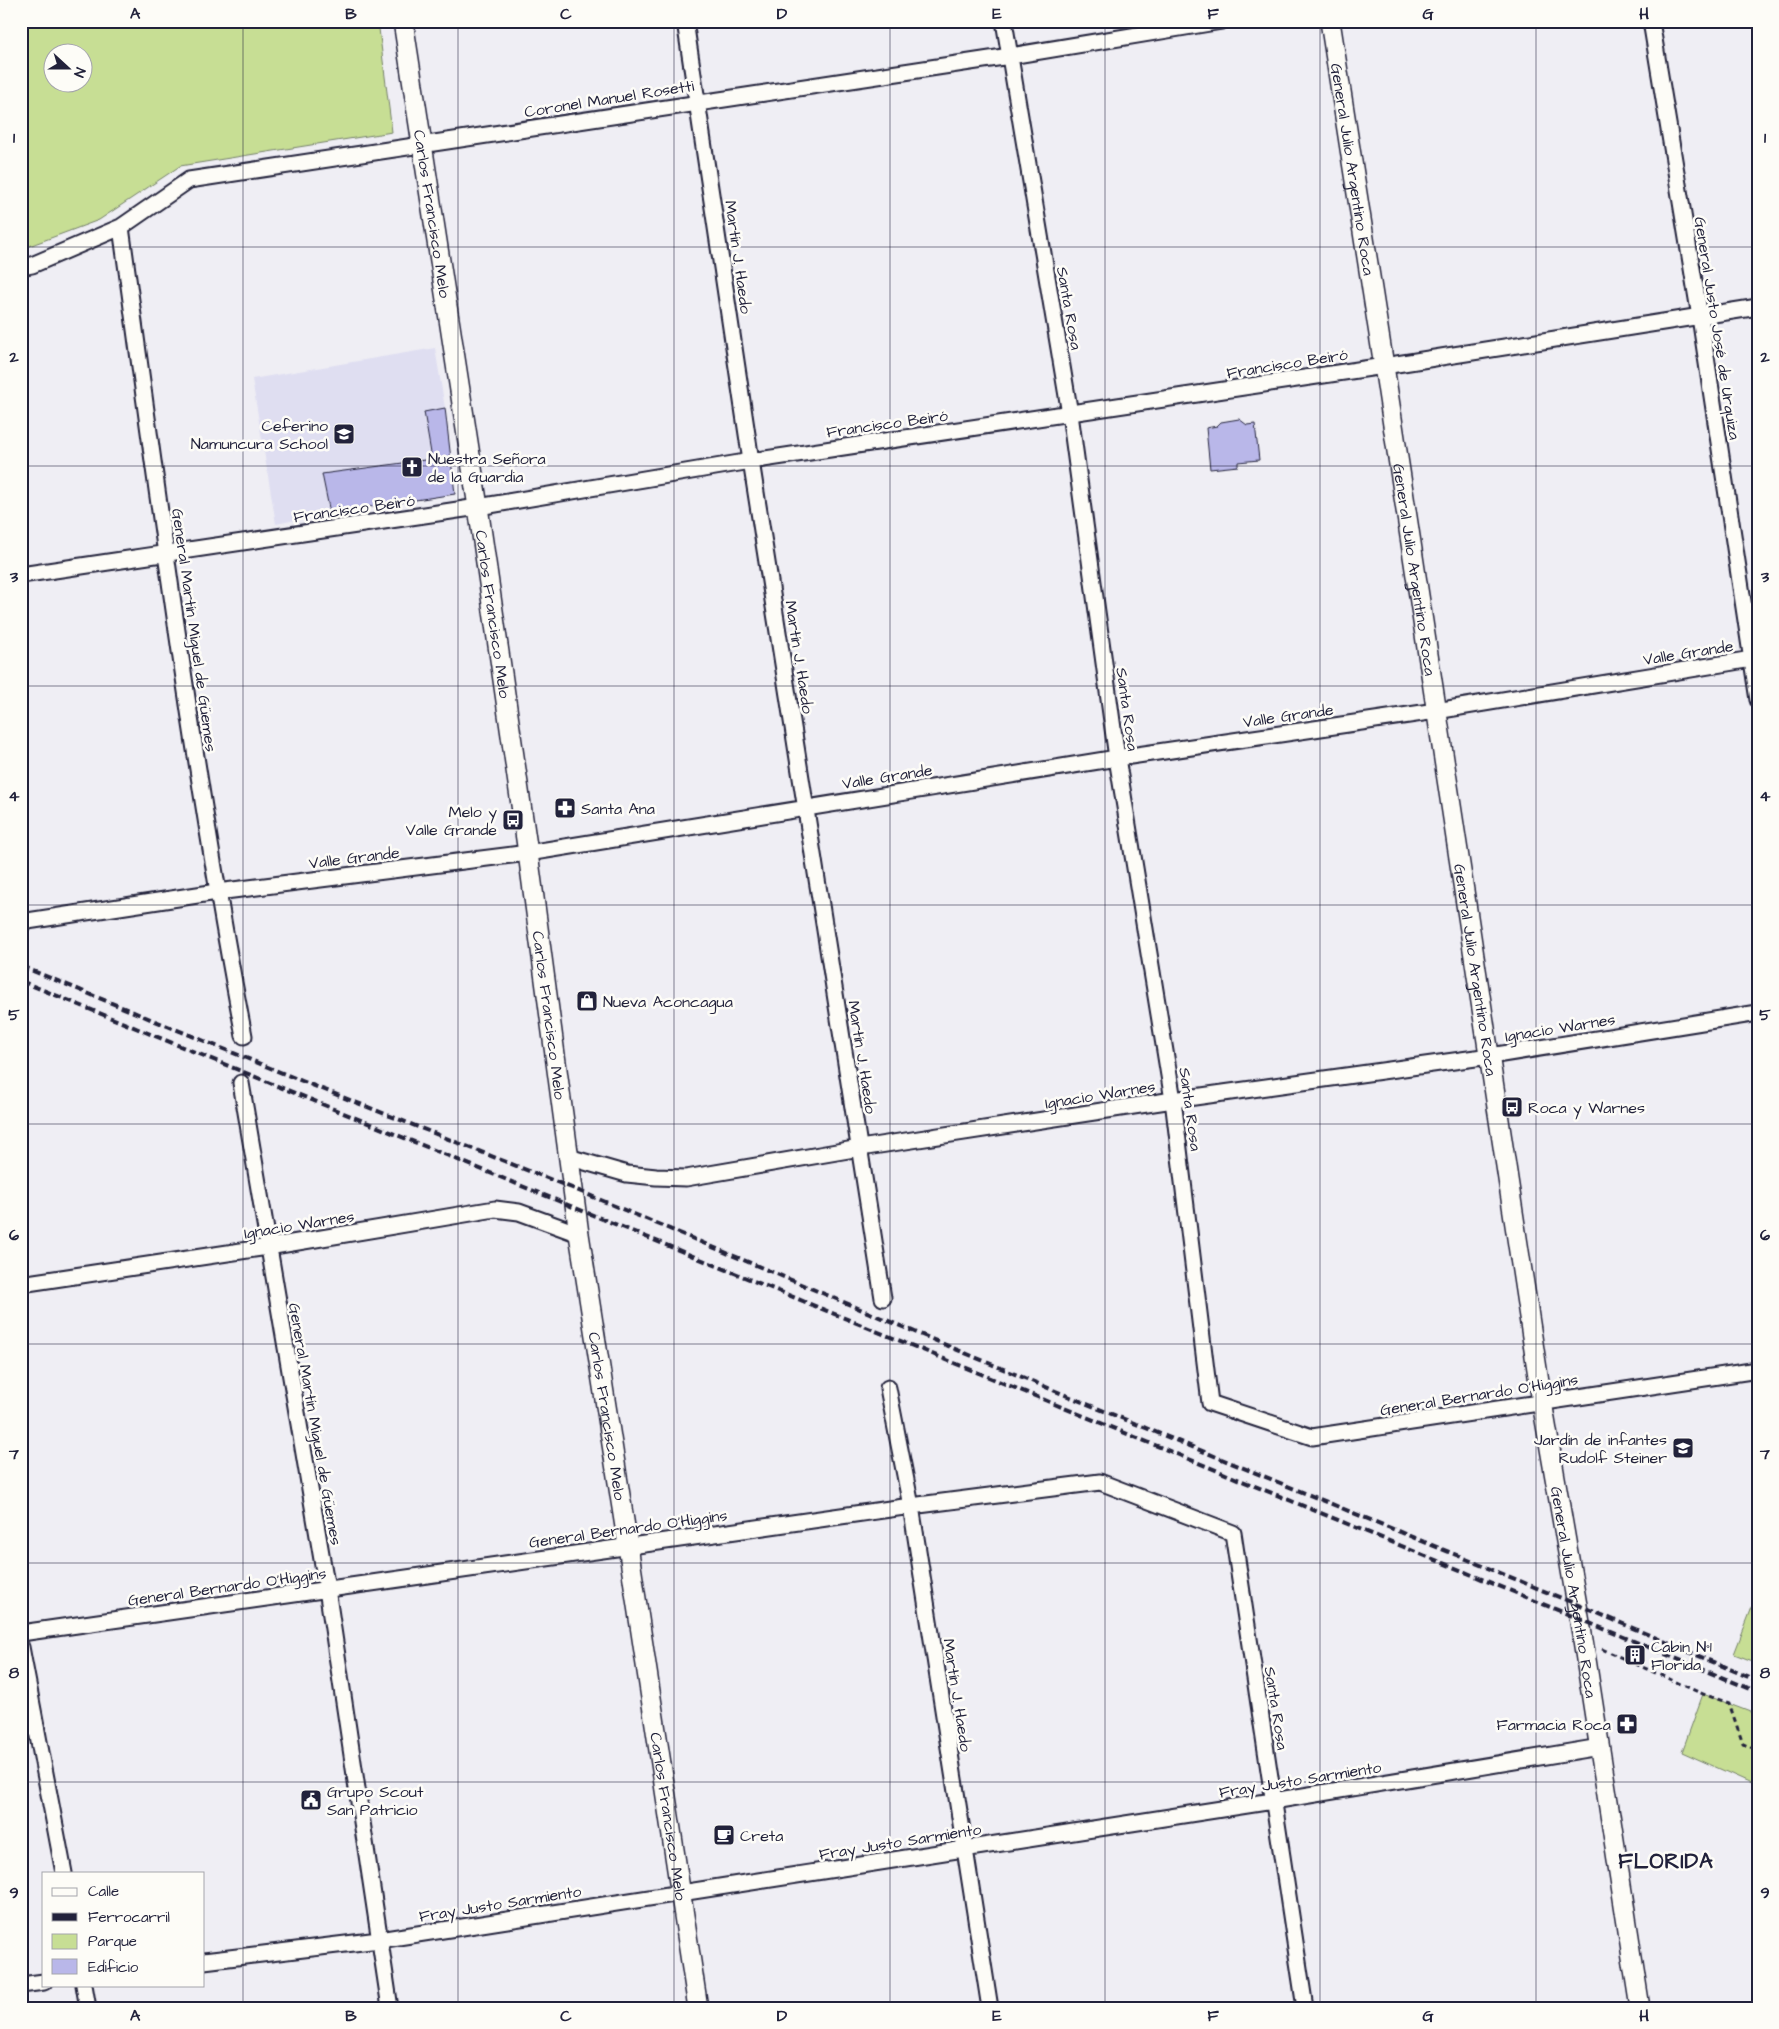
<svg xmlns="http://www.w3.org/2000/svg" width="1779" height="2029" font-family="'Architects Daughter',sans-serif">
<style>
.built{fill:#dfdef1}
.green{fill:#c7de94;stroke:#748068;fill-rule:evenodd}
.building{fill:#b9b7e9;stroke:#22223b}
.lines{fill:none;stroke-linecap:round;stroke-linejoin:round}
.minor-casing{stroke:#22223b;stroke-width:19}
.tertiary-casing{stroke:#22223b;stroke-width:22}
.path{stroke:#22223b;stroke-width:3;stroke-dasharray:5 4;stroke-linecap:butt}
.minor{stroke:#fdfcf7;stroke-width:15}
.tertiary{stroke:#fdfcf7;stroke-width:19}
.rail{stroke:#22223b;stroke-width:4;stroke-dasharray:8 4;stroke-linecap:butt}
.grid{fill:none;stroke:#22223b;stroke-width:1;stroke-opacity:0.55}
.labels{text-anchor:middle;stroke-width:5;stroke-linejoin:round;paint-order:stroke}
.street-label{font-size:16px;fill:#22223b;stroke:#fdfcf7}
.poi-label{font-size:16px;fill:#22223b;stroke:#fdfcf7;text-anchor:start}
.district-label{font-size:21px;font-weight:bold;letter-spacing:1px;fill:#22223b;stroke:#fdfcf7}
.neatline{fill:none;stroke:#22223b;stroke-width:2}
.grid-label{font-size:16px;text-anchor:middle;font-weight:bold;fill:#22223b}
</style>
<rect width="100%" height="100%" fill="#efeef4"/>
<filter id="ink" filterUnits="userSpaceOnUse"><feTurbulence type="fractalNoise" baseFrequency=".02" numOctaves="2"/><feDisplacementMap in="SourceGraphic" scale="10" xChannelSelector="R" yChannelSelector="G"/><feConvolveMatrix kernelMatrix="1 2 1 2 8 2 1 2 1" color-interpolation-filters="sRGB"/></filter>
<g filter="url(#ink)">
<!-- built -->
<path class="built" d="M435,348L445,408L424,412L432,456L424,460L322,474L330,513L276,524L252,379Z"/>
<!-- green -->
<path class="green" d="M21,21H378L392,132L180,166L99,220L21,249ZM52,52H82V82H52Z
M1758,1592V1663L1734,1654Z
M1703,1694L1758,1715V1786L1682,1752Z"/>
<!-- building -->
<path class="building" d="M445,408L455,494L330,513L322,474L432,459L424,412Z
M1239,419L1247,425L1255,424L1259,460L1238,462V466L1210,469L1206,428L1217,426L1221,422Z"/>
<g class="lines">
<!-- minor casing -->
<g class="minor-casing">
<path id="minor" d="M685,21L751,461L883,1298
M1004,21L1070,414L1117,758L1173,1100L1210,1403L1312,1437L1758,1370
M1651,21L1700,317L1758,700
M121,227C158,498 193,768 244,1036
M21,267L32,265L121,227L189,180L1010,56L1222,21
M21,575L478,507L751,461L1384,366L1758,307
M21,922L217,892L528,853L1117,758L1436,711L1758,658
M241,1083L327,1589L390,2008
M568,1157L627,1174L656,1177L686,1178L860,1148L1173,1100L1490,1056L1758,1013
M21,1284L268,1247L495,1209L519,1212L579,1234
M888,1388L911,1506L990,2008
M21,1633L911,1506L1100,1482L1233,1533L1305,2008
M21,1647L64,1873
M204,1961L379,1940L1273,1801L1600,1747
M21,1985L44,1982
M84,1985L88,2008"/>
</g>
<!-- tertiary casing -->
<g class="tertiary-casing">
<g id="tertiary">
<path id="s1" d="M403,21L478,507L528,853L579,1234L628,1546L698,2008"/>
<path id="s2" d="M1330,21L1384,366L1542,1402L1583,1640L1640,2008"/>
</g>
</g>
<!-- path -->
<path class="path" d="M1602,1649L1703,1694L1729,1703L1743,1744L1758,1750"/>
<!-- minor -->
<use href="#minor" class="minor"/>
<!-- tertiary -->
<use href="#tertiary" class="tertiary"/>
<!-- rail -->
<path class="rail" d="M21,966L302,1081L572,1188L1053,1390L1576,1604L1758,1681
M21,981L1758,1692"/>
</g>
</g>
<!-- grid -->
<path class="grid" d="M243,21V2008M458,21V2008M674,21V2008M890,21V2008M1105,21V2008M1320,21V2008M1536,21V2008M21,247H1758M21,466H1758M21,686H1758M21,905H1758M21,1124H1758M21,1344H1758M21,1563H1758M21,1782H1758"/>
<!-- icons -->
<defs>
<g id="school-square" transform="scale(1.125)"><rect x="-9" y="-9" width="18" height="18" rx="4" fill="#22223b" stroke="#fdfcf7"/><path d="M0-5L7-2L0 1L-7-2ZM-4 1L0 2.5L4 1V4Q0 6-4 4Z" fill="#fff"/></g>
<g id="church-square" transform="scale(1.125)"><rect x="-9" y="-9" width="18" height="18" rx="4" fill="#22223b" stroke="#fdfcf7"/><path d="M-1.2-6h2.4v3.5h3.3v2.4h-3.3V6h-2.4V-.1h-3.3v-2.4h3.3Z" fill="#fff"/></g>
<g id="pharmacy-square" transform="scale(1.125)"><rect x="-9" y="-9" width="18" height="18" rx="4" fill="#22223b" stroke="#fdfcf7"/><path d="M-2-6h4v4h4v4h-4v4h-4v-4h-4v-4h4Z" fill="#fff"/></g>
<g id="bus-square" transform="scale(1.125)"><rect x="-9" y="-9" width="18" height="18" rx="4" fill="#22223b" stroke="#fdfcf7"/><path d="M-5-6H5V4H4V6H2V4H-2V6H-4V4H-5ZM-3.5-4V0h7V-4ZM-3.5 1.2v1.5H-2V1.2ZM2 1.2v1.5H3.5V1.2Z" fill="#fff"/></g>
<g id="shop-square" transform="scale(1.125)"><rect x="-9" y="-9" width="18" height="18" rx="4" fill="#22223b" stroke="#fdfcf7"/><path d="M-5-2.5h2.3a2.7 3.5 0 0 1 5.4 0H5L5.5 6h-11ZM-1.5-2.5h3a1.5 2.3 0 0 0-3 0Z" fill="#fff"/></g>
<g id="building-square" transform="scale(1.125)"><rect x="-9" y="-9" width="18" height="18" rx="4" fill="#22223b" stroke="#fdfcf7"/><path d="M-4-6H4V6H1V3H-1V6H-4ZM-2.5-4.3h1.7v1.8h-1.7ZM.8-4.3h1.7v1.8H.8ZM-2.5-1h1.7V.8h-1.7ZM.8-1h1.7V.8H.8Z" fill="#fff"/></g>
<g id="civic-square" transform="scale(1.125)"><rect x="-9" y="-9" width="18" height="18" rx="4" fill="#22223b" stroke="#fdfcf7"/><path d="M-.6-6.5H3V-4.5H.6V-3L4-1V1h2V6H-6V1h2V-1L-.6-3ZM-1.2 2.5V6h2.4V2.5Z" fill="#fff"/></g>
<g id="cafe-square" transform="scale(1.125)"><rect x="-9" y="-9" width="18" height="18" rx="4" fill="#22223b" stroke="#fdfcf7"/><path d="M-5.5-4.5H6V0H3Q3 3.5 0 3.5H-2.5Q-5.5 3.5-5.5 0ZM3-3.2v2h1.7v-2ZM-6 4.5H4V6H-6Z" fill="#fff"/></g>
</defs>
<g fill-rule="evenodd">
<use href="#school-square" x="344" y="434"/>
<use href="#church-square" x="412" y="467"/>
<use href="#pharmacy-square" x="565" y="808"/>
<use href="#bus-square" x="513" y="820"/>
<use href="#shop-square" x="587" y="1001"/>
<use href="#bus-square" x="1512" y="1107"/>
<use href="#school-square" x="1683" y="1448"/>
<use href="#building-square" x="1635" y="1655"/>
<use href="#pharmacy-square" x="1627" y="1724"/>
<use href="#civic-square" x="311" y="1800"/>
<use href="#cafe-square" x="724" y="1835"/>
</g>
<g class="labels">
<!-- street labels -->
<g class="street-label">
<text transform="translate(609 98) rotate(-9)" y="6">Coronel Manuel Rosetti</text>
<text dy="6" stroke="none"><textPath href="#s2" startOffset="150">General Julio Argentino Roca</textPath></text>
<text dy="6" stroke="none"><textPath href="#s1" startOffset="195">Carlos Francisco Melo</textPath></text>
<text transform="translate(739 257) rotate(82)" y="6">Martín J. Haedo</text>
<text transform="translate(1070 308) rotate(80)" y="6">Santa Rosa</text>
<text transform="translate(1718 328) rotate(81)" y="6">General Justo José de Urquiza</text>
<text transform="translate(1287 363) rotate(-9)" y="6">Francisco Beiró</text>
<text transform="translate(887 423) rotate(-8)" y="6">Francisco Beiró</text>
<text transform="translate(354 508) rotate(-8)" y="6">Francisco Beiró</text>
<text dy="6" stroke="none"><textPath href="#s2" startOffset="555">General Julio Argentino Roca</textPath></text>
<text dy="6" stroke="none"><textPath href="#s1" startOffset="600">Carlos Francisco Melo</textPath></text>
<text transform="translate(195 630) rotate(82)" y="6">General Martín Miguel de Güemes</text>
<text transform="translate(1688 652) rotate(-9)" y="6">Valle Grande</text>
<text transform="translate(800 657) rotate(81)" y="6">Martín J. Haedo</text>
<text transform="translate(1128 709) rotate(82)" y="6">Santa Rosa</text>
<text transform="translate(1288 715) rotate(-8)" y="6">Valle Grande</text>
<text transform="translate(887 776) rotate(-9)" y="6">Valle Grande</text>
<text transform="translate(354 857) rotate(-7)" y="6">Valle Grande</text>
<text dy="6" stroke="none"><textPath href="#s2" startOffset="960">General Julio Argentino Roca</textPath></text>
<text dy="6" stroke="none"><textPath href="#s1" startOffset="1005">Carlos Francisco Melo</textPath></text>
<text transform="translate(1560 1027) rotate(-9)" y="6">Ignacio Warnes</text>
<text transform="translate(863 1057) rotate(81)" y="6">Martín J. Haedo</text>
<text transform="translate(1100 1094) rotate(-9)" y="6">Ignacio Warnes</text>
<text transform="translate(1191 1109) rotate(82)" y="6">Santa Rosa</text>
<text transform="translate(299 1224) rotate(-9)" y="6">Ignacio Warnes</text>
<text transform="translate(1479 1394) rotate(-9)" y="6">General Bernardo O'Higgins</text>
<text dy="6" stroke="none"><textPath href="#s1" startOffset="1410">Carlos Francisco Melo</textPath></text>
<text transform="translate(316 1424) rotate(80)" y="6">General Martín Miguel de Güemes</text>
<text transform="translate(628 1528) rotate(-8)" y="6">General Bernardo O'Higgins</text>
<text transform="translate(227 1586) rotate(-8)" y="6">General Bernardo O'Higgins</text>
<text dy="6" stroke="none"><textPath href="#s2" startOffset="1590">General Julio Argentino Roca</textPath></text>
<text transform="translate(958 1695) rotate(81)" y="6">Martín J. Haedo</text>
<text transform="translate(1277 1708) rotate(81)" y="6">Santa Rosa</text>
<text transform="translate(1300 1779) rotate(-9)" y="6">Fray Justo Sarmiento</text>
<text dy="6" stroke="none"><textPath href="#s1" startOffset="1815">Carlos Francisco Melo</textPath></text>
<text transform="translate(900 1841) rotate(-9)" y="6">Fray Justo Sarmiento</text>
<text transform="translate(500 1903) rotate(-9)" y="6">Fray Justo Sarmiento</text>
</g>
<!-- poi labels -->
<g class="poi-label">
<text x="328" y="431" text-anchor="end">Ceferino<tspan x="328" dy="18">Namuncura School</tspan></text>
<text x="428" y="464">Nuestra Señora<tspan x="428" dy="18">de la Guardia</tspan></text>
<text x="581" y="814">Santa Ana</text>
<text x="497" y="817" text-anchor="end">Melo y<tspan x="497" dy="18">Valle Grande</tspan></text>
<text x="603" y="1007">Nueva Aconcagua</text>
<text x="1528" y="1113">Roca y Warnes</text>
<text x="1667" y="1445" text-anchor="end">Jardín de infantes<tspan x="1667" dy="18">Rudolf Steiner</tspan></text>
<text x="1651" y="1652">Cabin N°1<tspan x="1651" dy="18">Florida</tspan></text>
<text x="1611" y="1730" text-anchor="end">Farmacia Roca</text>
<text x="327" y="1797">Grupo Scout<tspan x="327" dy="18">San Patricio</tspan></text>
<text x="740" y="1841">Creta</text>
</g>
<!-- district labels -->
<g class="district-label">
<text x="1666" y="1868">FLORIDA</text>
</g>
</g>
<!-- margin -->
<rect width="1779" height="2029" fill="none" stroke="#fdfcf7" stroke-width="55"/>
<!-- legend -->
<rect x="42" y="1872" width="162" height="115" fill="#fdfcf7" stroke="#a5a5ac"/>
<rect x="52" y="1888" width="25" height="8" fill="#fdfcf7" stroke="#a5a5ac"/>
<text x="88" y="1896" font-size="15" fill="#22223b">Calle</text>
<rect x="52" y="1913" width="25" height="8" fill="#22223b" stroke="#a5a5ac"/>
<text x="88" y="1922" font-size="15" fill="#22223b">Ferrocarril</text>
<rect x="52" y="1934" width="25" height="15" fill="#c7de94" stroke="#a5a5ac"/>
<text x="88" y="1946" font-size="15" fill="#22223b">Parque</text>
<rect x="52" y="1959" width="25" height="15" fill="#b9b7e9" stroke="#a5a5ac"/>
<text x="88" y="1972" font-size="15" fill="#22223b">Edificio</text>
<!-- north arrow -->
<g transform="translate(68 68) rotate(111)"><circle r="24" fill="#fdfcf7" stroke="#a5a5ac"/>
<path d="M0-4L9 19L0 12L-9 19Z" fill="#22223b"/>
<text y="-8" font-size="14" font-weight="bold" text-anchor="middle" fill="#22223b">N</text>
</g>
<rect x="28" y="28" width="1724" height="1974" class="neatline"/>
<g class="grid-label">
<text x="135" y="19">A</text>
<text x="351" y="19">B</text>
<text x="566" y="19">C</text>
<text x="782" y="19">D</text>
<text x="997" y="19">E</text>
<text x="1213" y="19">F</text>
<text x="1428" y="19">G</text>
<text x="1644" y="19">H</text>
<text x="14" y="143">1</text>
<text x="1765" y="143">1</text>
<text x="14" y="362">2</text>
<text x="1765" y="362">2</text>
<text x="14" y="582">3</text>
<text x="1765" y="582">3</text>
<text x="14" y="801">4</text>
<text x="1765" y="801">4</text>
<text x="14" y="1020">5</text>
<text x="1765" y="1020">5</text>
<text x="14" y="1240">6</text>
<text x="1765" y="1240">6</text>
<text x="14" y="1459">7</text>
<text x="1765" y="1459">7</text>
<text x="14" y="1678">8</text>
<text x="1765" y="1678">8</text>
<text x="14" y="1898">9</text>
<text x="1765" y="1898">9</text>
<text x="135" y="2021">A</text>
<text x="351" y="2021">B</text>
<text x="566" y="2021">C</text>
<text x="782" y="2021">D</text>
<text x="997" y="2021">E</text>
<text x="1213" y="2021">F</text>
<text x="1428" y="2021">G</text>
<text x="1644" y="2021">H</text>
</g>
</svg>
